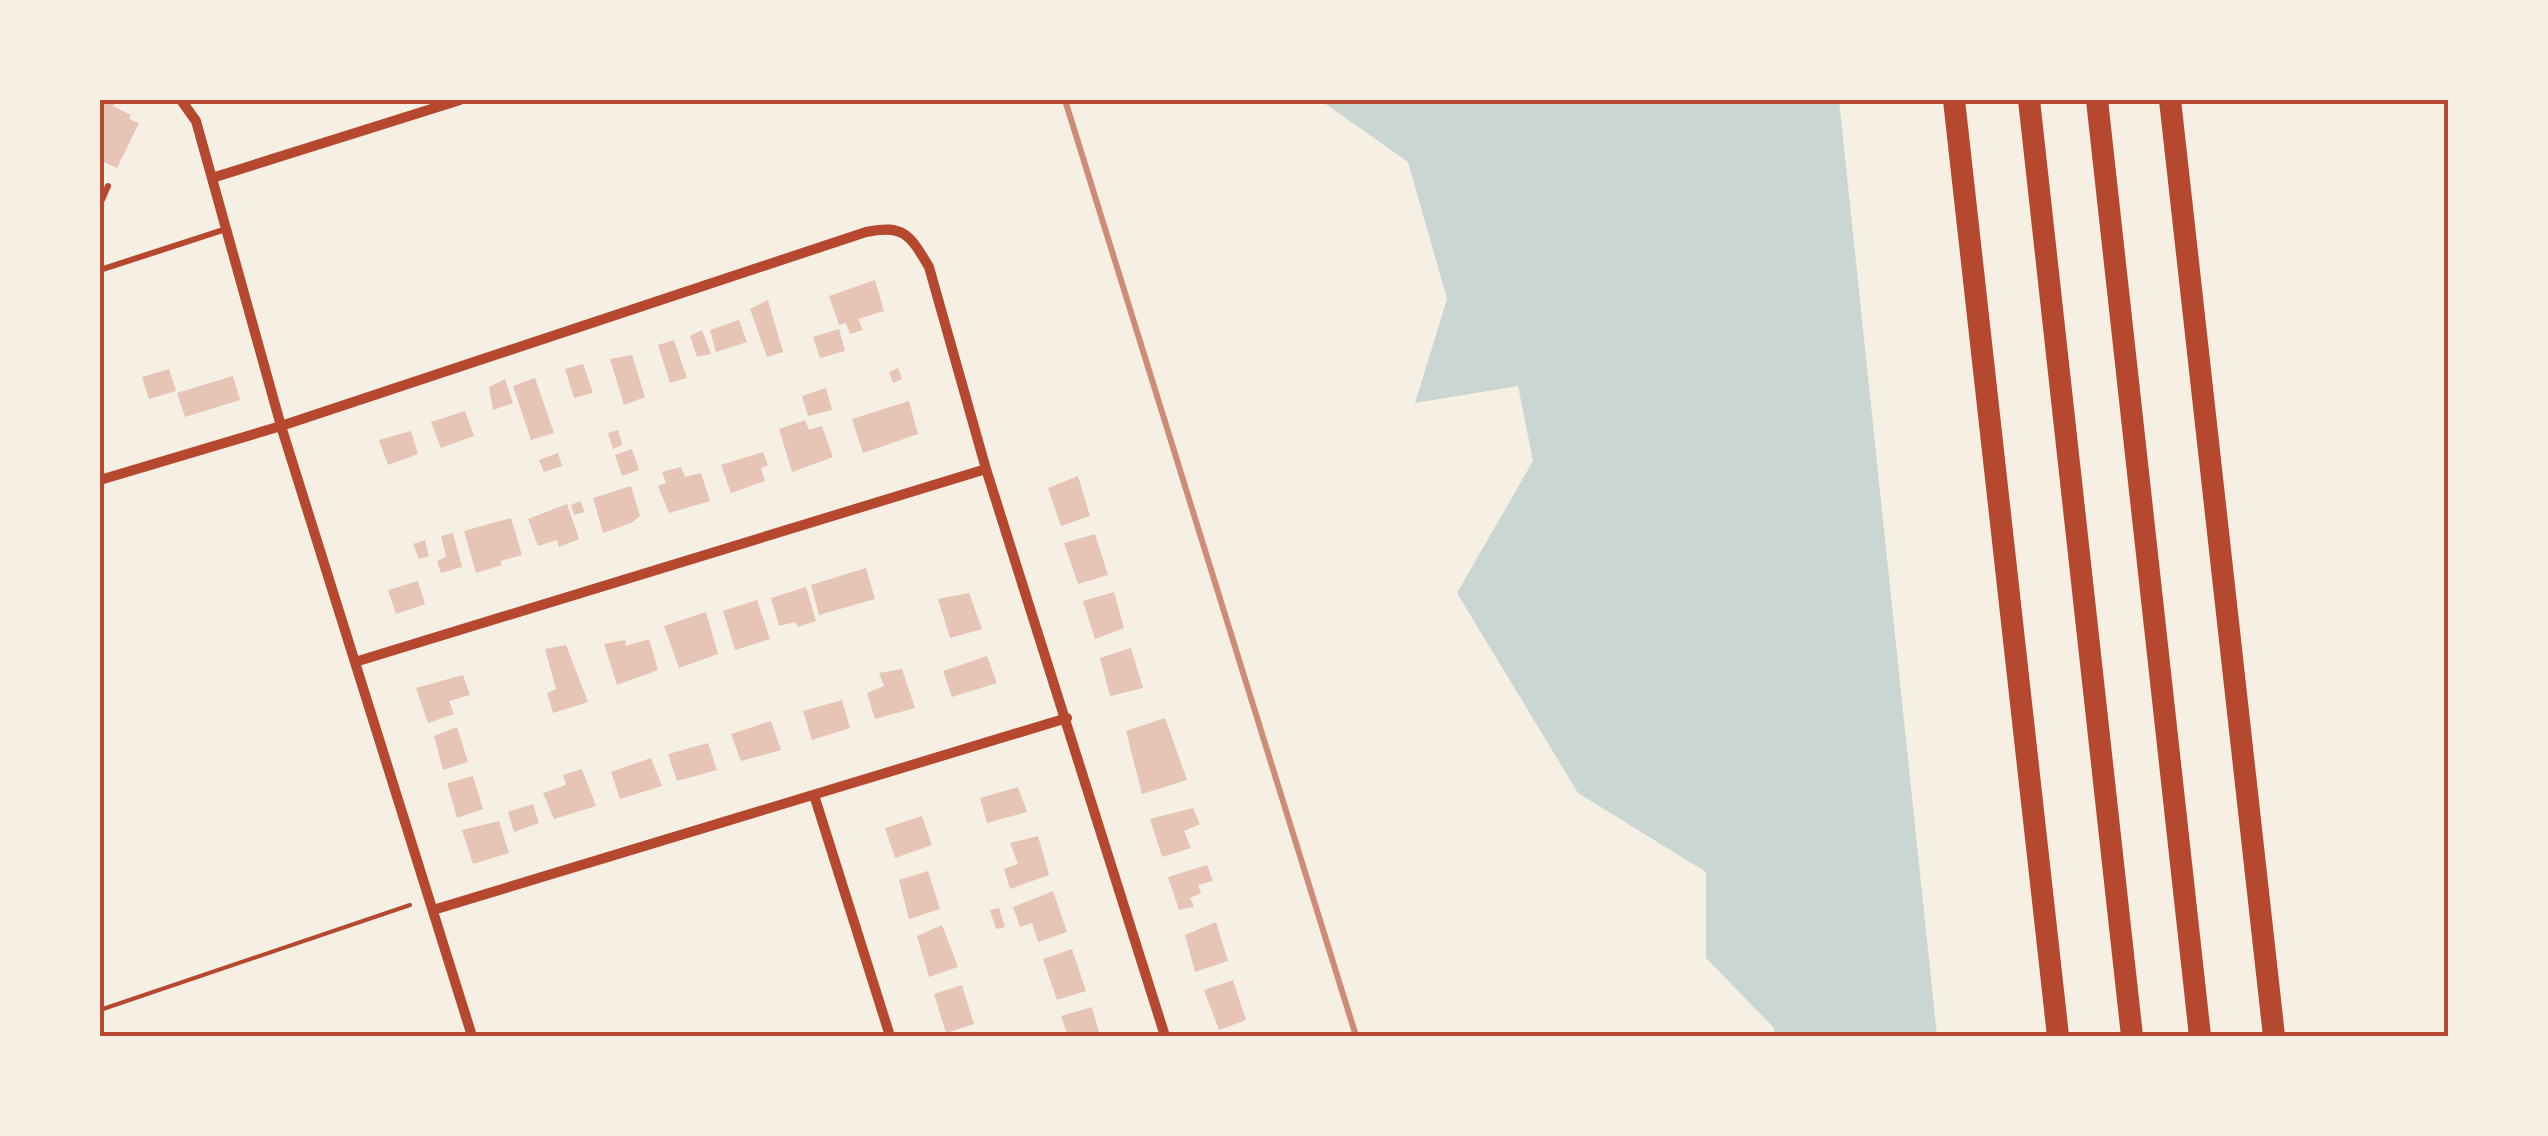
<svg xmlns="http://www.w3.org/2000/svg" width="2548" height="1136" font-family="Roboto,sans-serif">
<style>
.water{fill:#c9d6d2}
.building{fill:#e6c5b7}
.lines{fill:none;stroke-linecap:round;stroke-linejoin:round}
.path{stroke:#b5482f;stroke-width:4}
.service{stroke:#b5482f;stroke-width:6}
.minor{stroke:#b5482f;stroke-width:10}
.motorway{stroke:#b5482f;stroke-width:22}
.rail{stroke:#cf8b77;stroke-width:6}
.neatline{fill:none;stroke:#b5482f;stroke-width:4}
</style>
<rect width="100%" height="100%" fill="#f6efe4"/>
<!-- water -->
<path class="water" d="M1320,100H1839L1937,1036H1775L1774,1028L1706,958V872L1578,793L1457,593L1533,461L1518,386L1415,403L1447,299L1408,162Z"/>
<!-- building -->
<path class="building" d="M100,100H116L113,106L131,115L129,119L139,123L117,168L100,160Z
M875,280L884,311L858,319L863,330L850,334L846,323L839,325L829,296Z
M768,300L783,352L767,357L750,309Z
M739,320L747,342L716,352L710,330Z
M839,329L845,351L820,358L813,337Z
M702,330L711,354L697,357L690,336Z
M674,340L687,378L670,383L658,345Z
M632,355L645,397L624,405L610,359Z
M583,364L593,393L574,398L565,369Z
M898,368L902,379L893,383L889,372Z
M169,369L176,391L149,399L142,377Z
M233,376L240,400L185,417L177,393Z
M535,378L554,433L531,440L513,386Z
M505,379L513,403L493,410L489,387Z
M826,388L832,410L808,416L802,396Z
M909,401L918,434L863,453L852,419Z
M465,411L474,436L441,448L431,422Z
M805,420L809,430L822,426L833,457L792,472L779,429Z
M618,430L622,445L613,449L608,433Z
M411,431L418,454L388,465L379,440Z
M632,449L639,470L622,476L615,455Z
M763,452L768,465L761,468L765,481L731,493L721,465Z
M558,453L562,466L544,472L539,460Z
M681,467L685,477L701,473L710,501L669,513L658,486L666,483L662,472Z
M1078,476L1090,516L1061,526L1048,488Z
M631,486L640,516L631,523L603,533L593,498Z
M580,501L585,512L574,515L571,505Z
M567,504L579,539L559,547L557,540L538,546L528,519Z
M511,518L522,555L500,561L502,565L476,573L464,531Z
M453,533L462,567L441,573L437,561L446,557L441,536Z
M1095,534L1108,575L1078,584L1064,543Z
M425,540L429,556L419,559L413,544Z
M866,568L875,599L819,615L811,585Z
M418,581L425,604L396,614L388,590Z
M806,587L816,621L798,627L795,622L779,626L771,598Z
M1114,592L1124,628L1095,639L1083,601Z
M969,593L982,629L950,638L938,599Z
M757,600L770,639L735,650L723,611Z
M706,612L718,654L679,668L664,626Z
M649,639L658,670L617,685L604,644L625,640L626,646Z
M566,645L588,702L553,713L547,693L556,689L545,649Z
M1131,648L1143,688L1110,696L1100,658Z
M987,656L997,683L952,697L943,671Z
M902,669L915,708L875,719L867,693L884,686L879,673Z
M463,675L470,695L449,701L454,714L428,723L416,688Z
M842,700L850,728L812,740L803,711Z
M1165,718L1187,780L1142,794L1126,731Z
M771,721L781,750L741,761L731,734Z
M457,727L468,762L443,770L434,736Z
M708,743L717,770L677,781L668,754Z
M651,758L662,786L620,799L611,772Z
M582,769L596,806L554,819L543,793L566,785L563,775Z
M473,776L483,809L457,818L447,783Z
M1018,787L1027,812L987,823L980,798Z
M533,804L539,823L514,832L508,812Z
M1193,808L1200,824L1184,831L1191,848L1162,857L1150,819Z
M922,816L932,845L895,858L885,828Z
M499,821L509,853L473,864L462,830Z
M1038,836L1049,875L1010,889L1004,869L1018,864L1010,843Z
M1207,865L1213,881L1198,885L1201,893L1190,898L1194,907L1179,910L1168,877Z
M928,871L940,909L909,919L899,880Z
M1053,891L1067,932L1038,942L1032,923L1020,927L1013,907Z
M999,908L1005,927L996,929L990,910Z
M1216,922L1228,961L1195,972L1185,935Z
M942,925L958,967L929,977L917,936Z
M1072,949L1086,991L1057,1000L1043,959Z
M1233,980L1246,1020L1219,1030L1204,990Z
M962,985L974,1024L946,1033L934,994Z
M1092,1007L1100,1036H1068L1061,1016Z"/>
<g class="lines">
<!-- path -->
<path class="path" d="M100,1010L410,905"/>
<!-- service -->
<path class="service" d="M100,204L108,186
M100,270L226,229"/>
<!-- minor -->
<path class="minor" d="M181,100L196,121L281,426L472,1036
M212,178L460,100
M100,480L281,426L866,232C904,224 910,235 929,267L986,469L1165,1036
M355,662L986,469
M814,795L890,1036
M433,910L1067,718"/>
<!-- motorway -->
<path class="motorway" d="M1954,100L2058,1036
M2029,100L2132,1036
M2097,100L2200,1036
M2170,100L2274,1036"/>
<!-- rail -->
<path class="rail" d="M1065,100L1356,1036"/>
</g>
<!-- border -->
<rect width="2548" height="1136" fill="none" stroke="#f6efe4" stroke-width="205"/>
<rect x="102" y="102" width="2344" height="932" class="neatline"/>
</svg>
